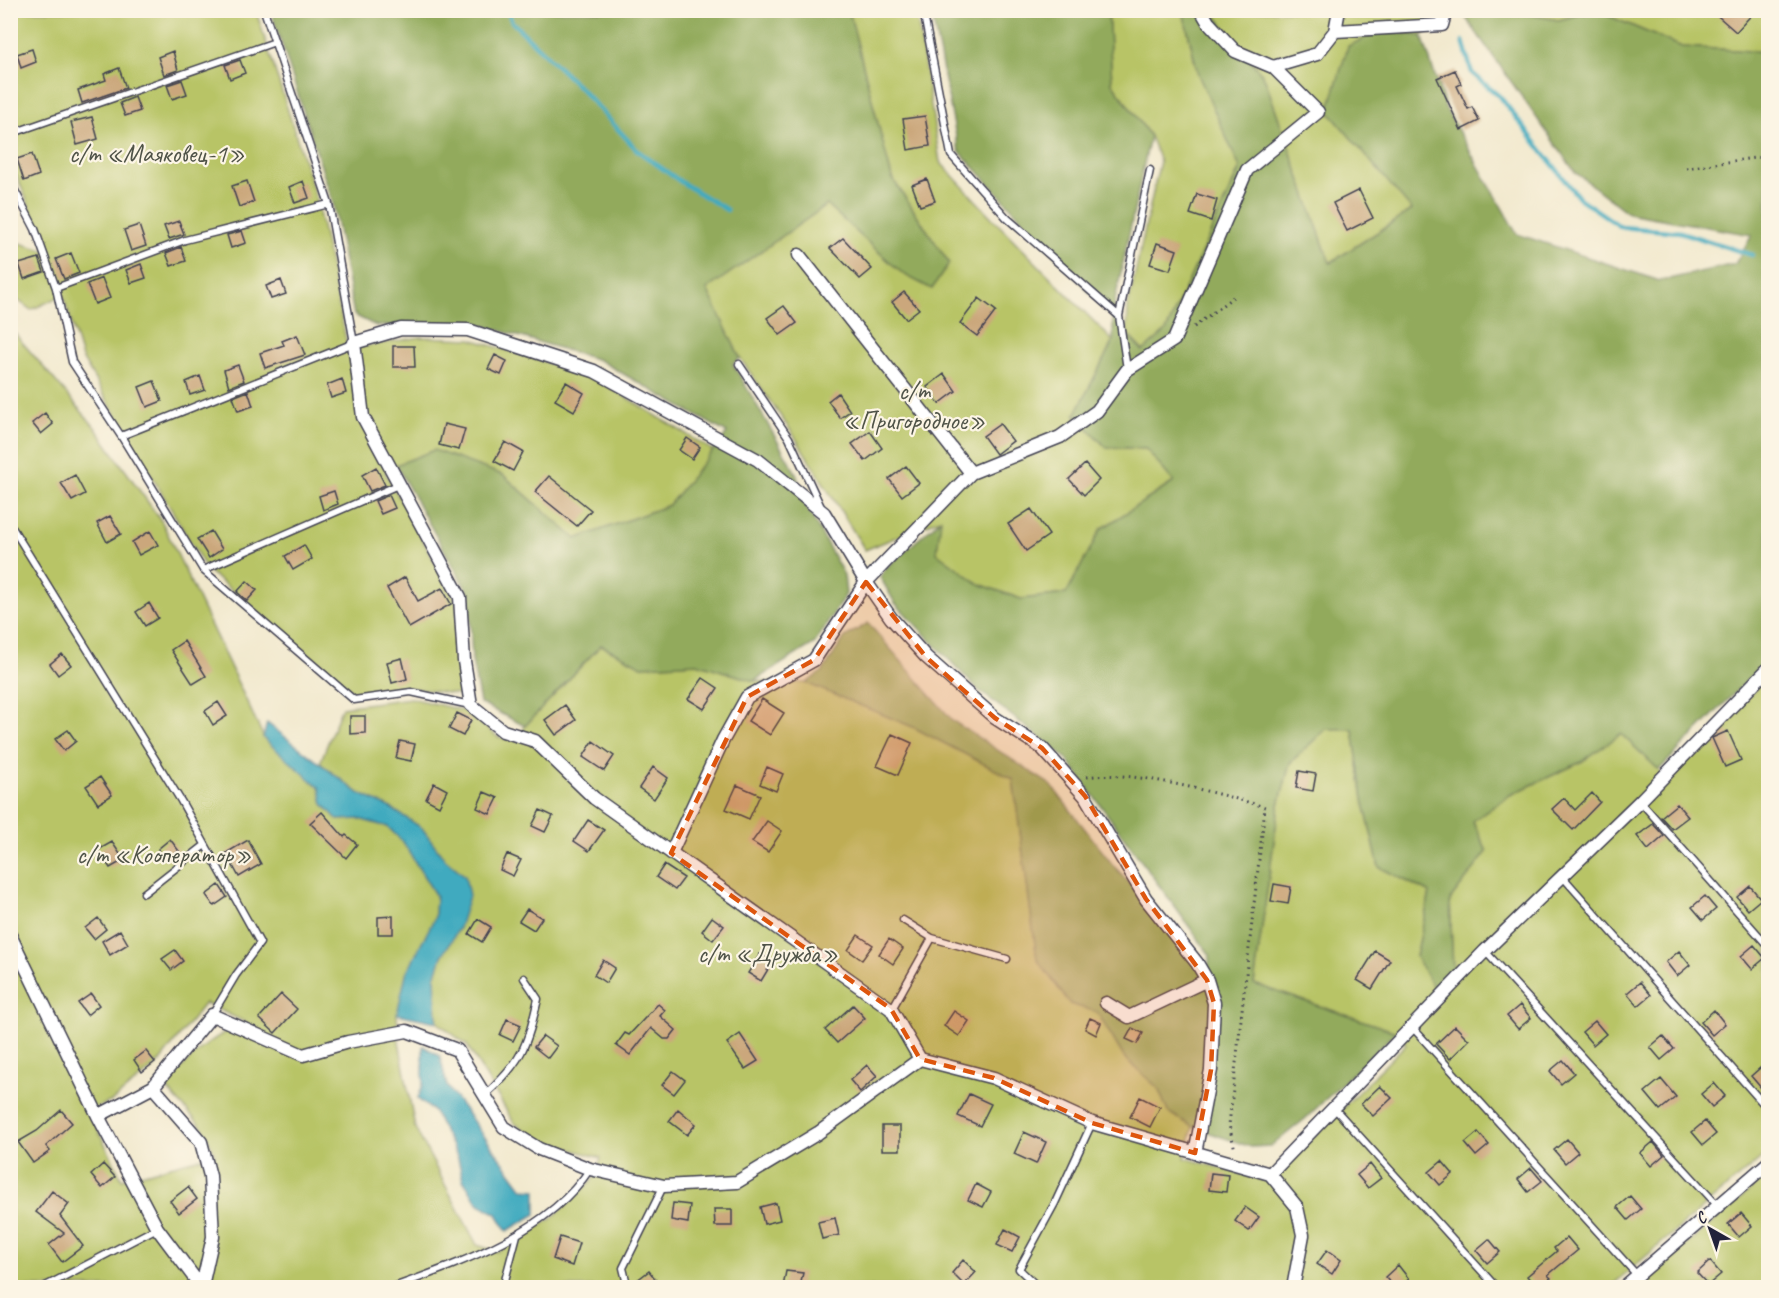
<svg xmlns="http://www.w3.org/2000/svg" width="1779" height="1298" font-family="Caveat,sans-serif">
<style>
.green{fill:#b8c466;stroke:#6d7350;stroke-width:1.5;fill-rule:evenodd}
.forest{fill:#92aa5b;stroke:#5a664b;stroke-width:1.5}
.water{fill:#40aabf;stroke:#31667d;stroke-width:1.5}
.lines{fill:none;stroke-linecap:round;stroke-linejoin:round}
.stream{stroke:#40aabf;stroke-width:4.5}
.building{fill:#cba77c}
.service-casing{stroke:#414051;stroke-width:9}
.minor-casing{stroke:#414051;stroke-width:15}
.path{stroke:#414051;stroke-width:3;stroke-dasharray:1.5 4.5;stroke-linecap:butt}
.service{stroke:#fff;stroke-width:6}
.minor{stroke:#fff;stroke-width:12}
.marked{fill:#de560e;fill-opacity:0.2;stroke:#de560e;stroke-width:4.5;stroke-dasharray:12 8;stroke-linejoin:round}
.labels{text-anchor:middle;stroke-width:4.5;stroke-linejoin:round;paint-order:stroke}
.park-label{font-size:26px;fill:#4f5348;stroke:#fcf5e5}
</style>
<rect width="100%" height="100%" fill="#fcf5e5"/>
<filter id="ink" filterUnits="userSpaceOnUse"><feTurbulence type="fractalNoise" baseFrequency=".0167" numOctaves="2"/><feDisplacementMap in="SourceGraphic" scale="12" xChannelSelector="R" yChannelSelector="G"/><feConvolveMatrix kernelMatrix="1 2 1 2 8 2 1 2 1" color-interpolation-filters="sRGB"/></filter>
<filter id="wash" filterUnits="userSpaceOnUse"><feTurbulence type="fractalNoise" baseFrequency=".008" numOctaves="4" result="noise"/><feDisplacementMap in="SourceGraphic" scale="24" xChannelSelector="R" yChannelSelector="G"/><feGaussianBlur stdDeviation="1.35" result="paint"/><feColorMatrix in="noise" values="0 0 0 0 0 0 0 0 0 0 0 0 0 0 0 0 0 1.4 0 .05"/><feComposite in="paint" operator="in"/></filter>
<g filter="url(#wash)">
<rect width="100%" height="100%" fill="#f1e8cc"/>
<!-- green -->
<path class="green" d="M11,11H256L316,198L348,349L421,337L471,339L593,377L714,451L669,505L576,539L503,475L396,465L385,472L457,602L461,695L412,688L356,694L207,570L82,358L63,295L31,310L11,295L10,240L49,252L11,163Z
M849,11H916L940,162L995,221L1113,341L1075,415L1106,447L1146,449L1174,482L1101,529L1066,594L1021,599L979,584L937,553L940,519L865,550L793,434L740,358L707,289L827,205L903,274L932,289L949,263L892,178Z
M1108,11H1183L1198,74L1240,167L1166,331L1143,351L1127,334L1128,306L1160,161L1150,136L1112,83Z
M1212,11H1444L1422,36L1380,31L1412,210L1330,263L1264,77Z
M1509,11H1591L1558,20Z
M1597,11H1768V52L1682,47Z
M10,328L94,426L162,522L264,738L320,788L323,804L338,820L359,819L388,827L403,842L436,896L435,917L397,1014L399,1042L415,1128L477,1245L498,1252L551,1219L594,1178L601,1158L540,1140L514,1123L467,1045L437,1022L435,977L442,956L459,928L465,876L444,858L422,828L389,807L360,794L320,763L342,707L411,698L465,711L498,737L518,741L525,726L601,645L642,666L697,663L754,681L806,683L913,727L1013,779L1037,959L1070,1004L1097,1011L1124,1057L1158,1088L1168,1112L1193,1127L1185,1158L1269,1182L1406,1044L1396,1032L1254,984L1279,805L1290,763L1326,728H1353L1363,799L1379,867L1430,893L1416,957L1436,991L1453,971L1450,900L1487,852L1473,821L1510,795L1581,762L1621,734L1659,770L1666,782L1768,676V1152L1610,1287H11ZM205,1003L247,1023C214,1033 185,1060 166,1088L203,1128L215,1154L122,1179L89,1111L112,1101L157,1065Z
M1768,1175V1287H1637Z"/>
<!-- forest -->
<path class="forest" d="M271,11H849L892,178L949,263L932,289L903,274L827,205L707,289L740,358L733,364L796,473L805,504L844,575L846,594L815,643L754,681L697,663L642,666L601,645L525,726L480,703L472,660L469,594L396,465L434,450L503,475L576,539L669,505L727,433L599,360L478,324L376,326L354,315L333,203Z
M931,11H1108L1112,83L1150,136L1114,305L1127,334L1143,351L1166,331L1240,168L1198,74L1183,11H1212L1264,77L1330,263L1412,210L1328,111L1348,46L1380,31L1422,36L1446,109L1517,234L1660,281L1735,264L1752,235L1628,213L1575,172L1461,11H1509L1558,20L1597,11L1682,47L1768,52V659L1659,770L1621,734L1581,762L1510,795L1473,821L1487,852L1450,900L1453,971L1436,992L1416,957L1430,893L1379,867L1363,799L1353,729H1326L1290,763L1279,805L1254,984L1396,1032L1305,1119L1271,1146L1251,1147L1193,1127L1168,1112L1158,1088L1124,1057L1097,1012L1070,1004L1037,959L1013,779L913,727L806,683L823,671L845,637L868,623L953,721L1051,785L1113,865L1208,968L1210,955L1066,758L976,688L895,603L880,577L886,568L941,519L937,553L979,584L1021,599L1066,594L1101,529L1174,482L1146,449L1106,447L1075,415L1113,341V318L959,151Z"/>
<!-- water -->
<path class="water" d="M267,723L360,794L389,807L422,828L444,858L465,876L469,896L459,928L442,956L435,977L437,1022L397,1014L406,974L435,917L436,896L403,842L388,827L359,819L338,820L323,804L320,788L263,738Z
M423,1046L440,1056L447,1086L523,1189L536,1190V1214L507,1231L497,1214L479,1204L463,1180L458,1158L434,1112L418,1099L423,1084Z"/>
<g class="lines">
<!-- stream -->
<path class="stream" d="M507,10L512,22L579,87L638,151L681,182L727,210
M1463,41L1472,73L1500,97L1579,198L1621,227L1680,232L1752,255"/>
</g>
<g id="blocks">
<!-- building -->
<path class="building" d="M1711,10H1756L1736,32Z
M32,49L36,62L21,68L17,54Z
M173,51L178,70L164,75L158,57Z
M240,60L245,73L230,79L225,65Z
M119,68L126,88L82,103L78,90L106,80L104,74Z
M1455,70L1461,84L1457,86L1468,109L1472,107L1479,121L1461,130L1437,78Z
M182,80L187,94L172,99L167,85Z
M135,97L140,111L125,116L120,103Z
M925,116L930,146L908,150L903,119Z
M92,117L98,139L77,145L71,122Z
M32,154L39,175L24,181L17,159Z
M927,179L935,201L920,206L912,185Z
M247,181L254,202L239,207L232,186Z
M303,181L309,198L295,203L289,187Z
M1359,190L1373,218L1347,231L1333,203Z
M1197,194L1217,200L1211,221L1190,214Z
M179,221L184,234L169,239L164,226Z
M139,225L146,246L131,251L124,230Z
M242,231L246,243L231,248L227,235Z
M843,238L872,269L860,279L830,248Z
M1157,243L1177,250L1170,270L1150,264Z
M181,247L186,261L171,266L166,253Z
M71,253L79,273L64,279L56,259Z
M39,258L44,272L24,279L19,264Z
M141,264L146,278L131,283L126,270Z
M102,278L110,298L95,304L87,284Z
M281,280L286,294L271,299L266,286Z
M904,292L919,309L906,319L892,302Z
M979,298L996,311L977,336L960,323Z
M784,306L797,323L780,335L767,318Z
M297,335L305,355L265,368L260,353L284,345L282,341Z
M393,346H414L415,367H393Z
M495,355L507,361L501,375L488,369Z
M238,365L244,381L229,387L224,370Z
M944,374L956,391L939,404L927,387Z
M200,376L205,390L190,395L186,382Z
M342,379L346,393L331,398L327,385Z
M154,381L162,401L147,407L139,387Z
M566,382L584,393L574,411L555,400Z
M248,391L253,406L238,411L233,397Z
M838,393L850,411L840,418L828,401Z
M45,413L53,424L41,434L32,423Z
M444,424L465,429L459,450L439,445Z
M1000,424L1013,441L996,454L983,436Z
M870,431L882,448L865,461L852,444Z
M687,438L700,447L692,459L679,450Z
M505,442L523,452L513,471L494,461Z
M1085,464L1099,480L1084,495L1069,479Z
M906,466L919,483L902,496L889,479Z
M376,467L385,485L370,491L362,475Z
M75,475L85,494L72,501L61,483Z
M549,476L591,510L577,526L535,492Z
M334,491L338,504L323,510L319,496Z
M389,495L395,508L381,514L375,501Z
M1031,509L1049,535L1026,551L1008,524Z
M110,516L121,534L107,542L97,523Z
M150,531L158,545L139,555L132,542Z
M211,531L222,549L209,558L197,539Z
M304,545L312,559L293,570L285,556Z
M405,577L418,601L442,588L451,604L409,628L387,588Z
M247,581L257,590L247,601L237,592Z
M149,603L158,618L145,626L136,612Z
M184,641L206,676L193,684L171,650Z
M62,654L71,665L58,675L50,664Z
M402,658L407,679L392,683L387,662Z
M703,678L718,688L704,709L688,699Z
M762,699L784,713L770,735L748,721Z
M218,702L227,716L213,725L205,711Z
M565,705L576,720L556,735L545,720Z
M457,713L471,720L463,736L449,729Z
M350,716H365V733L350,734Z
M68,730L76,741L64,751L55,739Z
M1728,731L1741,760L1725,767L1712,738Z
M892,734L912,743L898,775L877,766Z
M400,741L415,744L411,761L396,758Z
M593,741L614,756L604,771L583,757Z
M653,767L668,778L654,799L639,788Z
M767,767L783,774L776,791L760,784Z
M1299,771L1316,774L1313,791L1296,788Z
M100,777L112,795L98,804L86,786Z
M434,783L447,790L439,806L426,799Z
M737,785L760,795L749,819L726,809Z
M484,792L498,798L490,814L477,808Z
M1592,793L1600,802L1573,830L1552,809L1564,798L1575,810Z
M1677,804L1688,817L1672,829L1661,817Z
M540,810L553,816L545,832L532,826Z
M322,812L344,837L346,835L357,844L346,858L310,823Z
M588,820L604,830L589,851L574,841Z
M767,821L782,831L768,852L752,842Z
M1653,824L1664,836L1648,850L1637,836Z
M170,839L179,851L166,860L158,849Z
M248,840L261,864L239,877L226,853Z
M112,842L124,860L110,868L98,850Z
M507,854L521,860L513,876L500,870Z
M664,865L684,878L675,890L656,877Z
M1274,884L1291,887L1288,904L1271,901Z
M219,885L227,897L214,906L206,895Z
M1750,886L1761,899L1748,910L1737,897Z
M1705,896L1716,909L1703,920L1692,907Z
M527,909L542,918L534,930L519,921Z
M393,916V934H378V917Z
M712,917L724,926L713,940L702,931Z
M98,918L106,929L94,939L85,928Z
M478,919L491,927L482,942L469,934Z
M120,930L128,944L110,955L102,941Z
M858,935L873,945L862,960L848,950Z
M889,939L903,949L893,964L879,954Z
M1754,945L1765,958L1752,969L1741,956Z
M175,950L183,961L171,970L162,959Z
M1375,951L1390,960L1372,989L1357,980Z
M1679,951L1690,965L1677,976L1666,962Z
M760,954L773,961L761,981L748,973Z
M603,960L615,968L606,983L594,975Z
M1640,982L1651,995L1638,1006L1627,993Z
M91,994L99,1005L87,1015L78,1003Z
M281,994L297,1009L275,1033L259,1018Z
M658,1004L665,1010L660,1016L676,1030L669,1039H664L651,1028L630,1055L616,1045L625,1033L629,1035Z
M853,1005L865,1018L837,1043L825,1030Z
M1520,1005L1531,1018L1518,1029L1507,1016Z
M1714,1010L1725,1024L1712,1035L1701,1022Z
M954,1011L969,1021L959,1036L944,1026Z
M1090,1018L1101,1023L1096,1035L1085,1029Z
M507,1019L521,1025L513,1041L500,1035Z
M1595,1021L1606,1034L1593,1045L1582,1032Z
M1455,1026L1469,1040L1450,1059L1436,1044Z
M1132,1028L1143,1033L1137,1044L1126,1039Z
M740,1034L758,1061L745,1069L727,1043Z
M543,1036L557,1046L548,1058L534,1047Z
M1663,1036L1674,1049L1661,1060L1650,1047Z
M146,1051L155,1062L142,1072L134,1060Z
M1563,1060L1574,1073L1561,1084L1550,1071Z
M1768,1061V1084L1762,1089L1751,1076Z
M867,1065L877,1076L860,1092L850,1080Z
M673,1071L685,1080L674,1094L662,1085Z
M1661,1079L1676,1097L1660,1110L1645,1092Z
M1714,1083L1725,1096L1712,1107L1701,1094Z
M1380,1086L1392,1098L1373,1116L1361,1104Z
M969,1094L991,1104L980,1126L958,1116Z
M1140,1097L1160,1107L1150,1127L1130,1117Z
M678,1109L696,1124L687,1135L669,1121Z
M61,1110L72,1123L46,1146L50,1151L33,1163L18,1142L37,1131Z
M1705,1121L1716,1134L1703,1145L1692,1132Z
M882,1126H900V1150H882Z
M1024,1132L1046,1142L1036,1164L1014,1154Z
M1478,1132L1489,1145L1476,1156L1465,1143Z
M1567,1139L1578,1152L1565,1163L1554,1150Z
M1653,1142L1664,1155L1651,1166L1640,1153Z
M1442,1161L1453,1174L1440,1185L1429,1172Z
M103,1164L115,1177L102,1188L91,1175Z
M1370,1164L1381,1178L1368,1188L1357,1175Z
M1531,1168L1542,1181L1528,1192L1518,1179Z
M1211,1173L1228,1175L1226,1192L1209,1190Z
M976,1184L991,1192L983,1207L968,1200Z
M188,1187L197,1199L179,1213L170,1201Z
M52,1191L69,1204L60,1216L83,1246L62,1262L49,1245L64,1233L36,1212Z
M1630,1196L1641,1209L1628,1220L1617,1207Z
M673,1203L690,1205L688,1223L671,1220Z
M776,1203L780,1220L764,1224L760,1207Z
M1245,1207L1259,1217L1249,1231L1235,1221Z
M714,1209H732V1226H715Z
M1741,1213L1752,1226L1739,1237L1728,1224Z
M835,1218L839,1235L822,1239L818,1222Z
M1005,1229L1020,1237L1012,1252L997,1245Z
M560,1237L579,1243L572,1266L553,1259Z
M1567,1237L1578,1250L1548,1275L1551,1278L1536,1287L1527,1276L1557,1251L1554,1248Z
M1489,1239L1500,1252L1487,1263L1476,1250Z
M1327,1250L1341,1260L1332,1274L1317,1264Z
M963,1260L976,1272L964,1285L952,1273Z
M1710,1261L1721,1274L1708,1285L1697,1273Z
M1398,1265L1409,1279L1399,1287H1394L1385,1277Z
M649,1271L662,1287H633L632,1284Z
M786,1271L803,1273L800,1287H783Z"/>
</g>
</g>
<g filter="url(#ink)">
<use href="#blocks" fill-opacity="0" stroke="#414051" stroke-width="1.5"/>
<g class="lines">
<!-- service casing -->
<g class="service-casing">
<path id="service" d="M923,10L951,155L1007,218L1119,316
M10,134L275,42
M10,181L35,229L56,288L72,362L121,436L203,570L354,700L411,692L470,705
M56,288L185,240L329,204
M739,364L789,438L821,507
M1127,369L1119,316L1150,170
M121,436L354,343L329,204L264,10
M10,524L181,801L260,943L236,975L212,1015
M203,570L398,485
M1640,801L1768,946
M1562,876L1768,1109
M144,893L205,845
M932,938L1007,959
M1485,951L1718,1206
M892,1009L932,938L903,920
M1413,1028L1637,1275
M485,1095C522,1062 527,1046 538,999L524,978
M1335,1109L1497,1288
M42,1288L157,1228
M391,1288C460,1263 548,1233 590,1169
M503,1288L517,1235
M628,1288L623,1268L663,1187
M1039,1288L1019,1269L1055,1203L1092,1123"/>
</g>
<!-- minor casing -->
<g class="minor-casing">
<path id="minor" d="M1335,31L1339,10
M1273,67L1317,54L1335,31L1442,25L1446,10
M799,255L971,473
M671,853L723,740L747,697L814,660L866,582L971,473L1060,437L1097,411L1127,370L1174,340L1247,170L1318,112L1273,67L1235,51L1208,22L1201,10
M10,935L98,1116L157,1228L202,1288
M1106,1003L1129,1017L1207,980
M153,1087L201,1142L210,1176L213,1237L202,1286
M98,1116L153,1087L212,1015L303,1055L348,1042L407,1031L457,1050L504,1127L539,1149L590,1169L664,1186L737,1182L818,1133L920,1059
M1195,1153L1211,1070L1214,1003L1207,980L1197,963L1146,899L1085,796L1042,748L995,718L926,657L891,618L866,582L824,513L758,460L594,371L468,330L401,329L354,343L363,417L460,597L464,661L471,705L503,731L535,741L594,798L891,1009L920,1059L994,1078L1092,1123L1270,1174L1297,1207L1303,1235L1293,1288
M1270,1174L1485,951L1640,801L1768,669
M1623,1288L1768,1163"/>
</g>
<!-- path -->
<path class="path" d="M1686,168L1768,156
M1194,327L1233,297
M1087,777C1132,769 1220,794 1265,807L1229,1125L1235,1150"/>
<!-- service -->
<use href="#service" class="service"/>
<!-- minor -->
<use href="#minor" class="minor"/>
</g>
</g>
<!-- marked area -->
<path class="marked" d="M866,582L926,657L995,718L1042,748L1085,796L1146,899L1207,980L1214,1003L1211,1070L1195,1153L1092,1123L994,1078L920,1059L891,1009L671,853L747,697L814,660Z"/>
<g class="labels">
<!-- park labels -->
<g class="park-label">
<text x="157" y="162">с/т «Маяковец-1»</text>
<text x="914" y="399">с/т<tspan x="914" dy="30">«Пригородное»</tspan></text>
<text x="164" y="863">с/т «Кооператор»</text>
<text x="768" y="962">с/т «Дружба»</text>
</g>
</g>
<!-- margin -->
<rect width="1779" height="1298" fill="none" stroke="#fcf5e5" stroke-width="36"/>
<!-- north arrow -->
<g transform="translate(1710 1229) rotate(320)" stroke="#fcf5e5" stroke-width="4.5" paint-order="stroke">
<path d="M0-4.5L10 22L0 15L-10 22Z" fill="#22223b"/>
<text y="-9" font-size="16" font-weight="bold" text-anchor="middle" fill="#22223b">С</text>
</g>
</svg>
